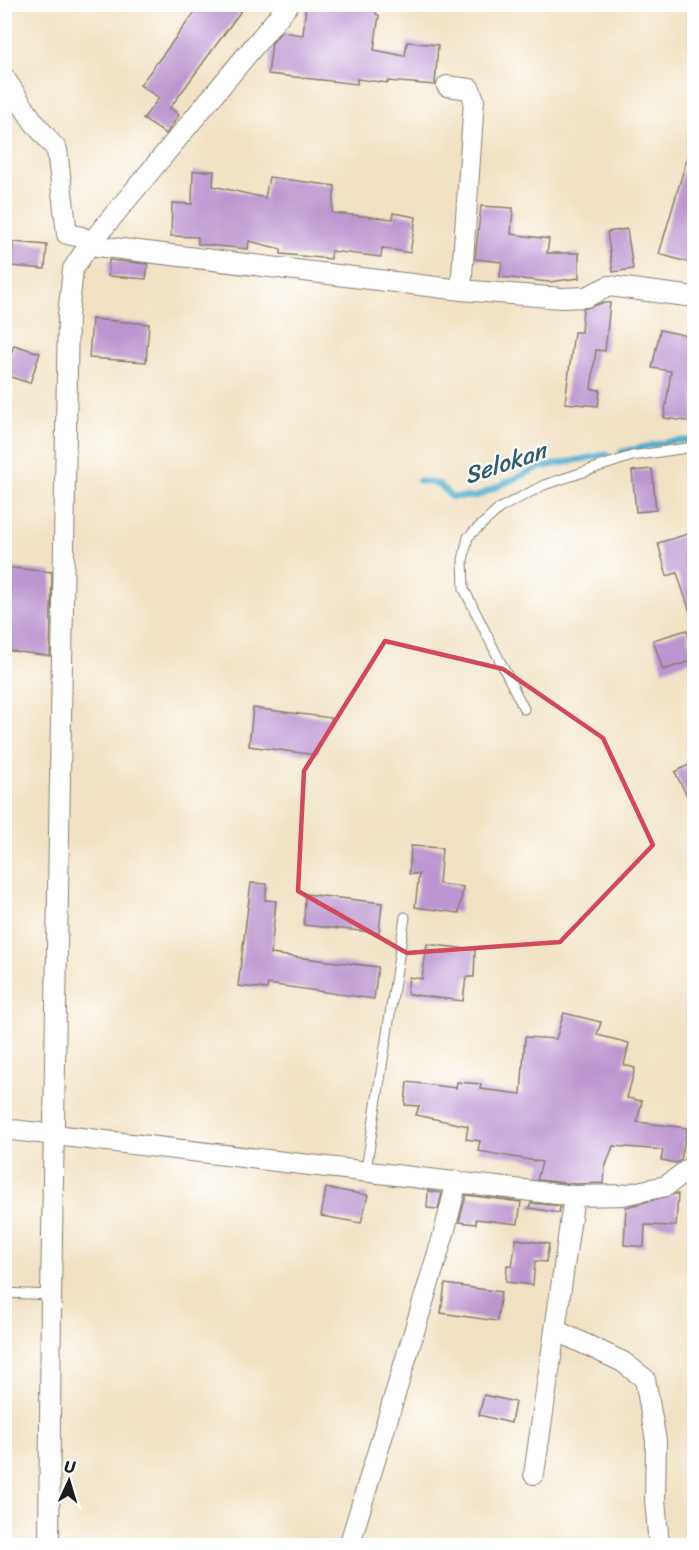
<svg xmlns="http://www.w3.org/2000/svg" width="699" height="1550" font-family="Sriracha,sans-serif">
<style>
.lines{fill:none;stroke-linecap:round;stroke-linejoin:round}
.stream{stroke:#4daecc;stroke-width:6}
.building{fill:#bb95d0}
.service-casing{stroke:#867f70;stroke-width:11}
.minor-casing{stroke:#867f70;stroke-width:22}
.service{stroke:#fff;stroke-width:9}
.minor{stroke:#fff;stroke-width:20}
.marked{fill:none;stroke:#d1495b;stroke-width:4.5;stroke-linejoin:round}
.labels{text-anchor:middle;stroke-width:4.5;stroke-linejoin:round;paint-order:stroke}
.water-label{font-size:24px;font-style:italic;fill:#325e6b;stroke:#fff}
</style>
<rect width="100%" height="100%" fill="#fff"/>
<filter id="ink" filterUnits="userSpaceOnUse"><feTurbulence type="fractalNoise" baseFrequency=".0167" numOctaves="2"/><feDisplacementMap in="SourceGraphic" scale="12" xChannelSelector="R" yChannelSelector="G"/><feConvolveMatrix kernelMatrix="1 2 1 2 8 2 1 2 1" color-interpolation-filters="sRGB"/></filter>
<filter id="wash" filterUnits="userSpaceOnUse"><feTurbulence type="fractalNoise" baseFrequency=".008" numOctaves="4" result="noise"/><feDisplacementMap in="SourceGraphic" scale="24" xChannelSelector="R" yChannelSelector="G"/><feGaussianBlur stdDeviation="1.35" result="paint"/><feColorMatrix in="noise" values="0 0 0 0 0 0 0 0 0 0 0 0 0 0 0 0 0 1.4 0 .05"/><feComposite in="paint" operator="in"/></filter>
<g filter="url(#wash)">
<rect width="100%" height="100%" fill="#f1e2c4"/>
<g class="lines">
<!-- stream -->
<path class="stream" d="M621,452L672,441L694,440
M419,481L439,484L451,497H475L538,468L607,454"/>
</g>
<g id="blocks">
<!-- building -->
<path class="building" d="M201,4H246L170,108L179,115L166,134L143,119L159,98L140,85Z
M306,4H377L376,14L379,15L374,50L405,56L407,42L438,45L435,85L388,81V83L357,79V84L268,74L272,43L281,32L303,35Z
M690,148H694V264L659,254Z
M193,171H214L213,186L265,198L269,177L335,186L332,213L393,219V213L416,217L410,253L382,248L381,257L331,251V259L281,254V249L249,241L248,249L198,244V237L171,236L172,203L192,204Z
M481,206L513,208L511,234L549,239L547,253H579V278L549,282L500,277L502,262L475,259Z
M627,229L633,269L613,272L607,232Z
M13,242L47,245L45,269L11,266Z
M109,260L148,264L146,279L108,276Z
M602,303H610L605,351L596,350L591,389L600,390L598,406L565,403L574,332H581L583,309Z
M92,319L149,324L146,362L89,358Z
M660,330L694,337V422L664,418L671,371L652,368Z
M14,345L40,353L30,383L4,375Z
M652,469L656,510L636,512L632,471Z
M688,534L694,557V617L692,618L677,573L667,576L658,543Z
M4,567L52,572L50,656L4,650Z
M687,630L694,660L663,670L653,640Z
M253,708L332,718L316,755L249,746Z
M694,762V810L675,772Z
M411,846L442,848L439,884L463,887L459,913L415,907L419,874H409Z
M251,883L267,884L265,900L276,901L271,954L378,967L374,999L268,984L267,989L238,986Z
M305,894L382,903L379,933L304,925Z
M427,944L475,950L474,977H466L463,1001L407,994L409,977L422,979Z
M564,1013L601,1022L597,1035L629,1043L624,1065L635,1068L627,1098L642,1101L637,1122L687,1128L681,1160L676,1163L661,1160L663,1150L613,1146L605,1168L604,1183L575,1184L537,1180L542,1162L478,1151L480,1141L466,1139L468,1126L416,1115L419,1106L405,1105L407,1082L456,1088L457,1082L481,1084L480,1089L521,1094L525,1037L556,1039Z
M326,1188L368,1195L361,1223L321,1216Z
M428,1191L442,1193L438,1209L427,1208Z
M675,1194H678L676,1226L645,1225L644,1247L624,1245L626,1207Z
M466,1195L521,1202L518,1224L476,1219V1224L459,1222Z
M531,1203L560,1206L559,1213L529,1208Z
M516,1239L549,1244L546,1262L535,1261L533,1285L506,1282L507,1265L512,1266Z
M445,1284L501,1292L497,1321L441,1313Z
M484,1395L515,1402L511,1423L479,1415Z"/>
</g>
</g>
<g filter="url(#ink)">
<use href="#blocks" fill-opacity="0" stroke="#867f70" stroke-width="1.5"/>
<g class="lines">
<!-- service casing -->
<g class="service-casing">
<path id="service" d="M524,709L464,589L463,560L468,537L500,508L544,485L632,456L694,447
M366,1170L405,917
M4,1293L51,1295"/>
</g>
<!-- minor casing -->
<g class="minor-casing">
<path id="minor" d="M4,77L33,121L57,150L67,234L82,237L89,245L461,290L562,298L586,297L609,286L694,297
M447,86L470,89L474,100L461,290
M4,1129L574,1196L623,1195L666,1186L694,1165
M574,1196L555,1330L623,1362L645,1379L656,1441L655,1499L659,1546
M534,1474L555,1330
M49,1546L51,1295L68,315L73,269L89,245L289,4
M349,1546L444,1233L457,1181"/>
</g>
<!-- service -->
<use href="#service" class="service"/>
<!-- minor -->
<use href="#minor" class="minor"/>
</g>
</g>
<!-- marked area -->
<path class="marked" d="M385,641L503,669L603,738L653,845L560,942L407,953L298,891L304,771Z"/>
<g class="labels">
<!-- water labels -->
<g class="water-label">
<text transform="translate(505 463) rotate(-18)" y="8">Selokan</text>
</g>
</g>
<!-- margin -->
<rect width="699" height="1550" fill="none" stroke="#fff" stroke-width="24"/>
<!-- north arrow -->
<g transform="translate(69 1481) rotate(4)" stroke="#ffffff" stroke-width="4.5" paint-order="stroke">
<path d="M0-4.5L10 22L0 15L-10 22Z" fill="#1c1c1c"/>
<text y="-9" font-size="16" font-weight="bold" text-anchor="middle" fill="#1c1c1c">U</text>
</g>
</svg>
